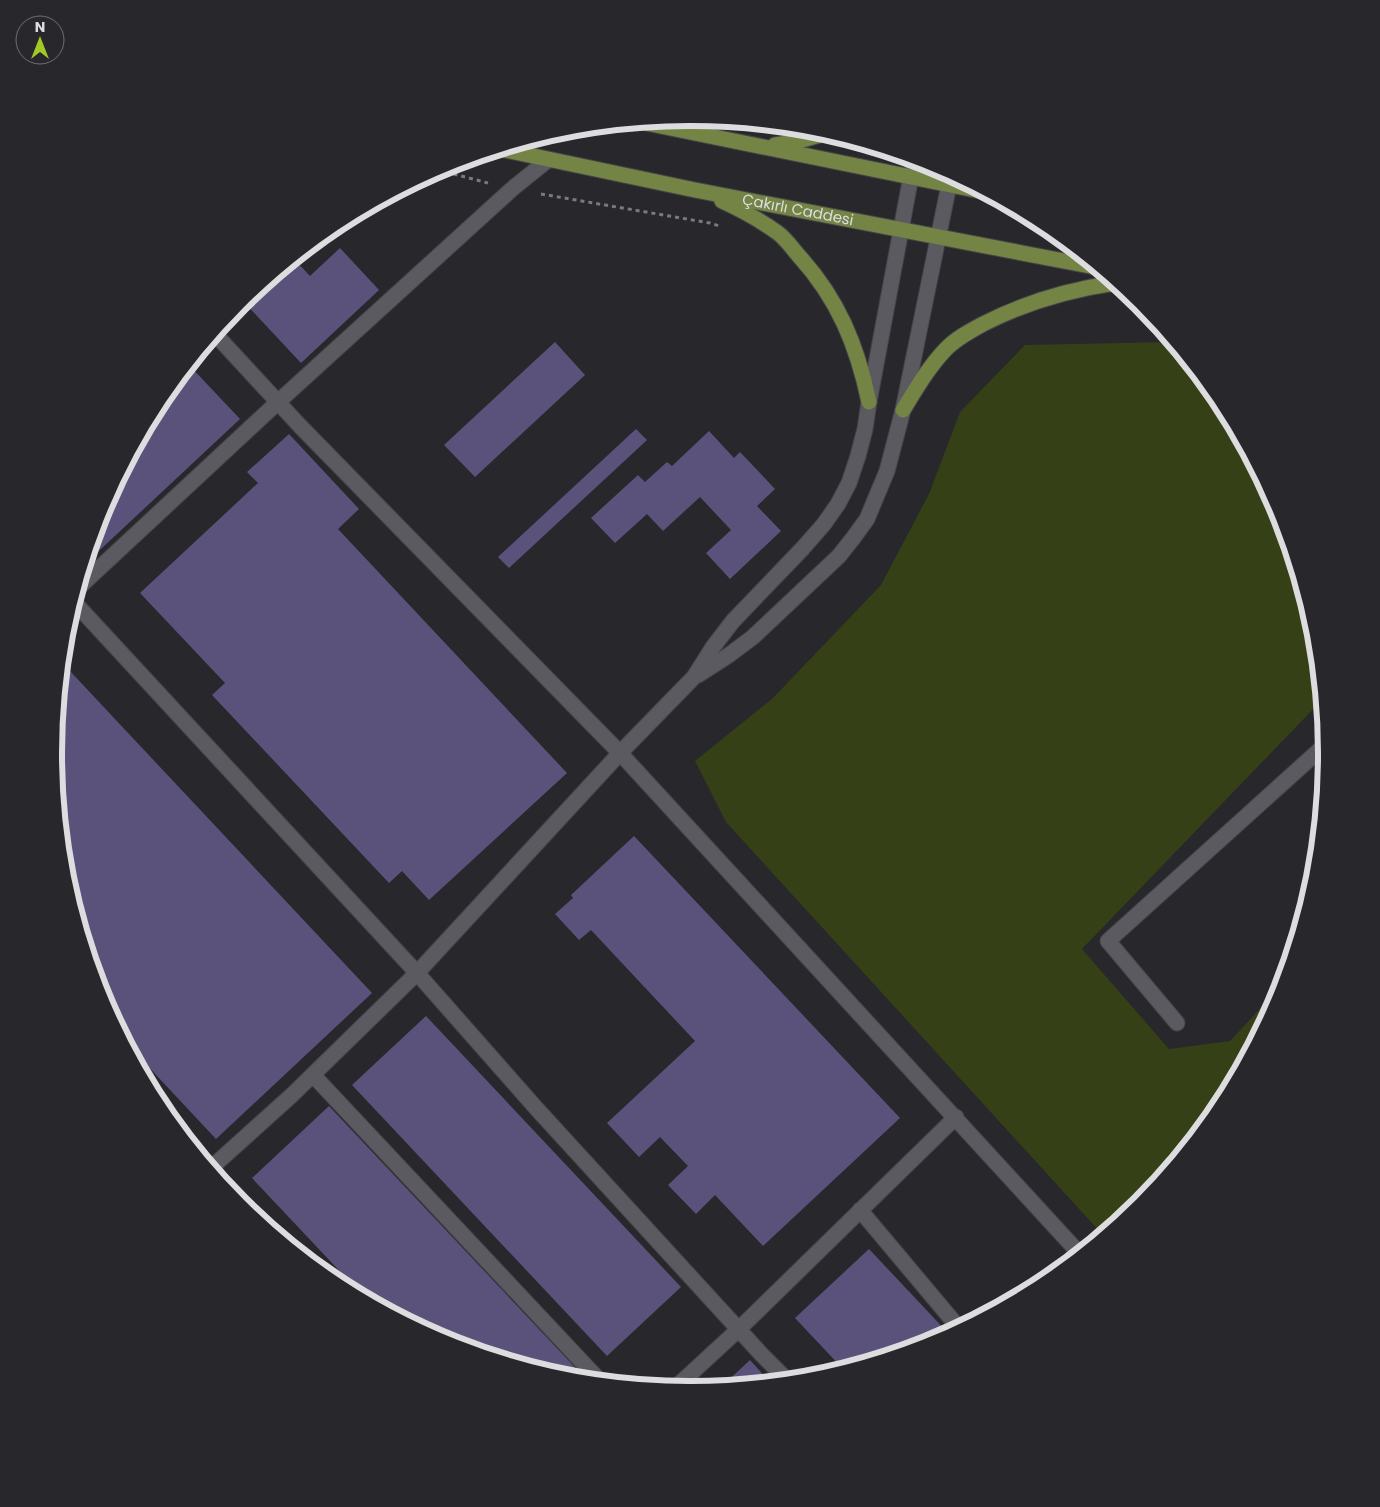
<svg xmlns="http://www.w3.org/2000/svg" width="1380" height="1507" font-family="Poppins,sans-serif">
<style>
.green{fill:#354017}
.building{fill:#5b527c}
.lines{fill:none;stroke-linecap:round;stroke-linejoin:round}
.minor-casing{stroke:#464549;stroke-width:17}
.major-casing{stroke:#464549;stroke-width:17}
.path{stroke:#7a797d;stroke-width:3;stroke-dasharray:4 4;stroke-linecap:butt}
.minor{stroke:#5b5a60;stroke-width:15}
.major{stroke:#738445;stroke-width:15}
.labels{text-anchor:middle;stroke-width:5;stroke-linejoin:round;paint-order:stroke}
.street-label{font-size:15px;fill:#dddde0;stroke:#28272c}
.rim{fill:none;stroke:#dddde0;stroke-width:6}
</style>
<rect width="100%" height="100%" fill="#28272c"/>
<!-- green -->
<path class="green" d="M1171,342L1219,400L1278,510L1314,630L1321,701L1082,949L1169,1049L1230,1041L1282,985L1278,997L1219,1107L1140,1204L1102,1234L726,822L695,761L773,698L881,585L929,494L960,412L1025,345Z"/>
<!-- building -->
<path class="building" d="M340,248L379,290L301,363L243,301L294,259L310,276Z
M555,342L585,375L475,477L444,445Z
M189,365L240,419L86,563L102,510L161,400Z
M636,429L647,440L509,568L498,557Z
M709,431L734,458L740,452L775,489L757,506L781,531L730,579L706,553L731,530L700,497L663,531L647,514L615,543L591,518L638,475L645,482L667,462L672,466Z
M289,434L359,509L338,529L567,773L429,900L402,871L389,883L212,695L225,683L140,593L258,483L247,472Z
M69,670L372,993L216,1139L128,1045L102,997L66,877L54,753L61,677Z
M634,836L900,1118L763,1246L715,1195L696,1214L668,1185L688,1166L660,1137L639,1157L607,1123L695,1041L591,930L579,940L555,914L573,898L571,895Z
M426,1016L681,1287L607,1356L352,1085Z
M329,1106L586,1379L566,1377L446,1341L364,1297L252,1178Z
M869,1249L948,1333L933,1341L843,1369L795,1318Z
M750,1360L770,1382L721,1387Z"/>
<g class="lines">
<!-- minor casing -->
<g class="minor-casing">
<path id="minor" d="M215,334L300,426L620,753L1079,1253
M78,588L278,402L512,189L548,160
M74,602L417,973L536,1108L762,1355L787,1380
M698,675L729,655L753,637L839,556L854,537L867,519L887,471L903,410L951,175
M1177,1023L1108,941L1325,745
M313,1075L600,1381
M211,1168L292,1095L417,973L620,753L694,677L713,647L733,621L803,548L824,524L838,504L849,483L858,456L865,429L869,402L914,160
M860,1210L959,1328
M675,1388L739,1329L956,1117"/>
</g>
<!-- major casing -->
<g class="major-casing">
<g id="major">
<path d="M641,122L980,191"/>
<path d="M775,145L795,142L827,133"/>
<path id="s1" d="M500,149L695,190L1095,267"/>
<path d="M722,201C742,210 760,220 778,233C786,239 792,248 799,256C838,299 857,345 869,402"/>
<path d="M903,410C916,389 928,368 945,350C955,339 970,331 983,324C1026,302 1067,290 1115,283"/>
</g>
</g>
<!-- path -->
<path class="path" d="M438,170L488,183
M541,194L710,223L719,226"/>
<!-- minor -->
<use href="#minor" class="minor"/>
<!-- major -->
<use href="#major" class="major"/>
</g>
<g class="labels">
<!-- street labels -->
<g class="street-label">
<text dy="5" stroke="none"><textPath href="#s1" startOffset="304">Çakırlı Caddesi</textPath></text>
</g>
</g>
<!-- crop -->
<path d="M0 0H1380V1507H0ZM689 126H691A627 627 0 0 1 1318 753V754A627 627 0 0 1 691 1381H689A627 627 0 0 1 62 754V753A627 627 0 0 1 689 126Z" fill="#28272c" fill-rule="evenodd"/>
<path class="rim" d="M689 126H691A627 627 0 0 1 1318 753V754A627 627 0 0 1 691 1381H689A627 627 0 0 1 62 754V753A627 627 0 0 1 689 126Z"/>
<!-- north arrow -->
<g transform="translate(40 40)"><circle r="24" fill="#28272c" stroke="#707074"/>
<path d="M0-4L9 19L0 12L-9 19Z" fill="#a2c928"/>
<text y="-8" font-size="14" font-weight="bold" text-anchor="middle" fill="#dddde0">N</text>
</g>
</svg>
